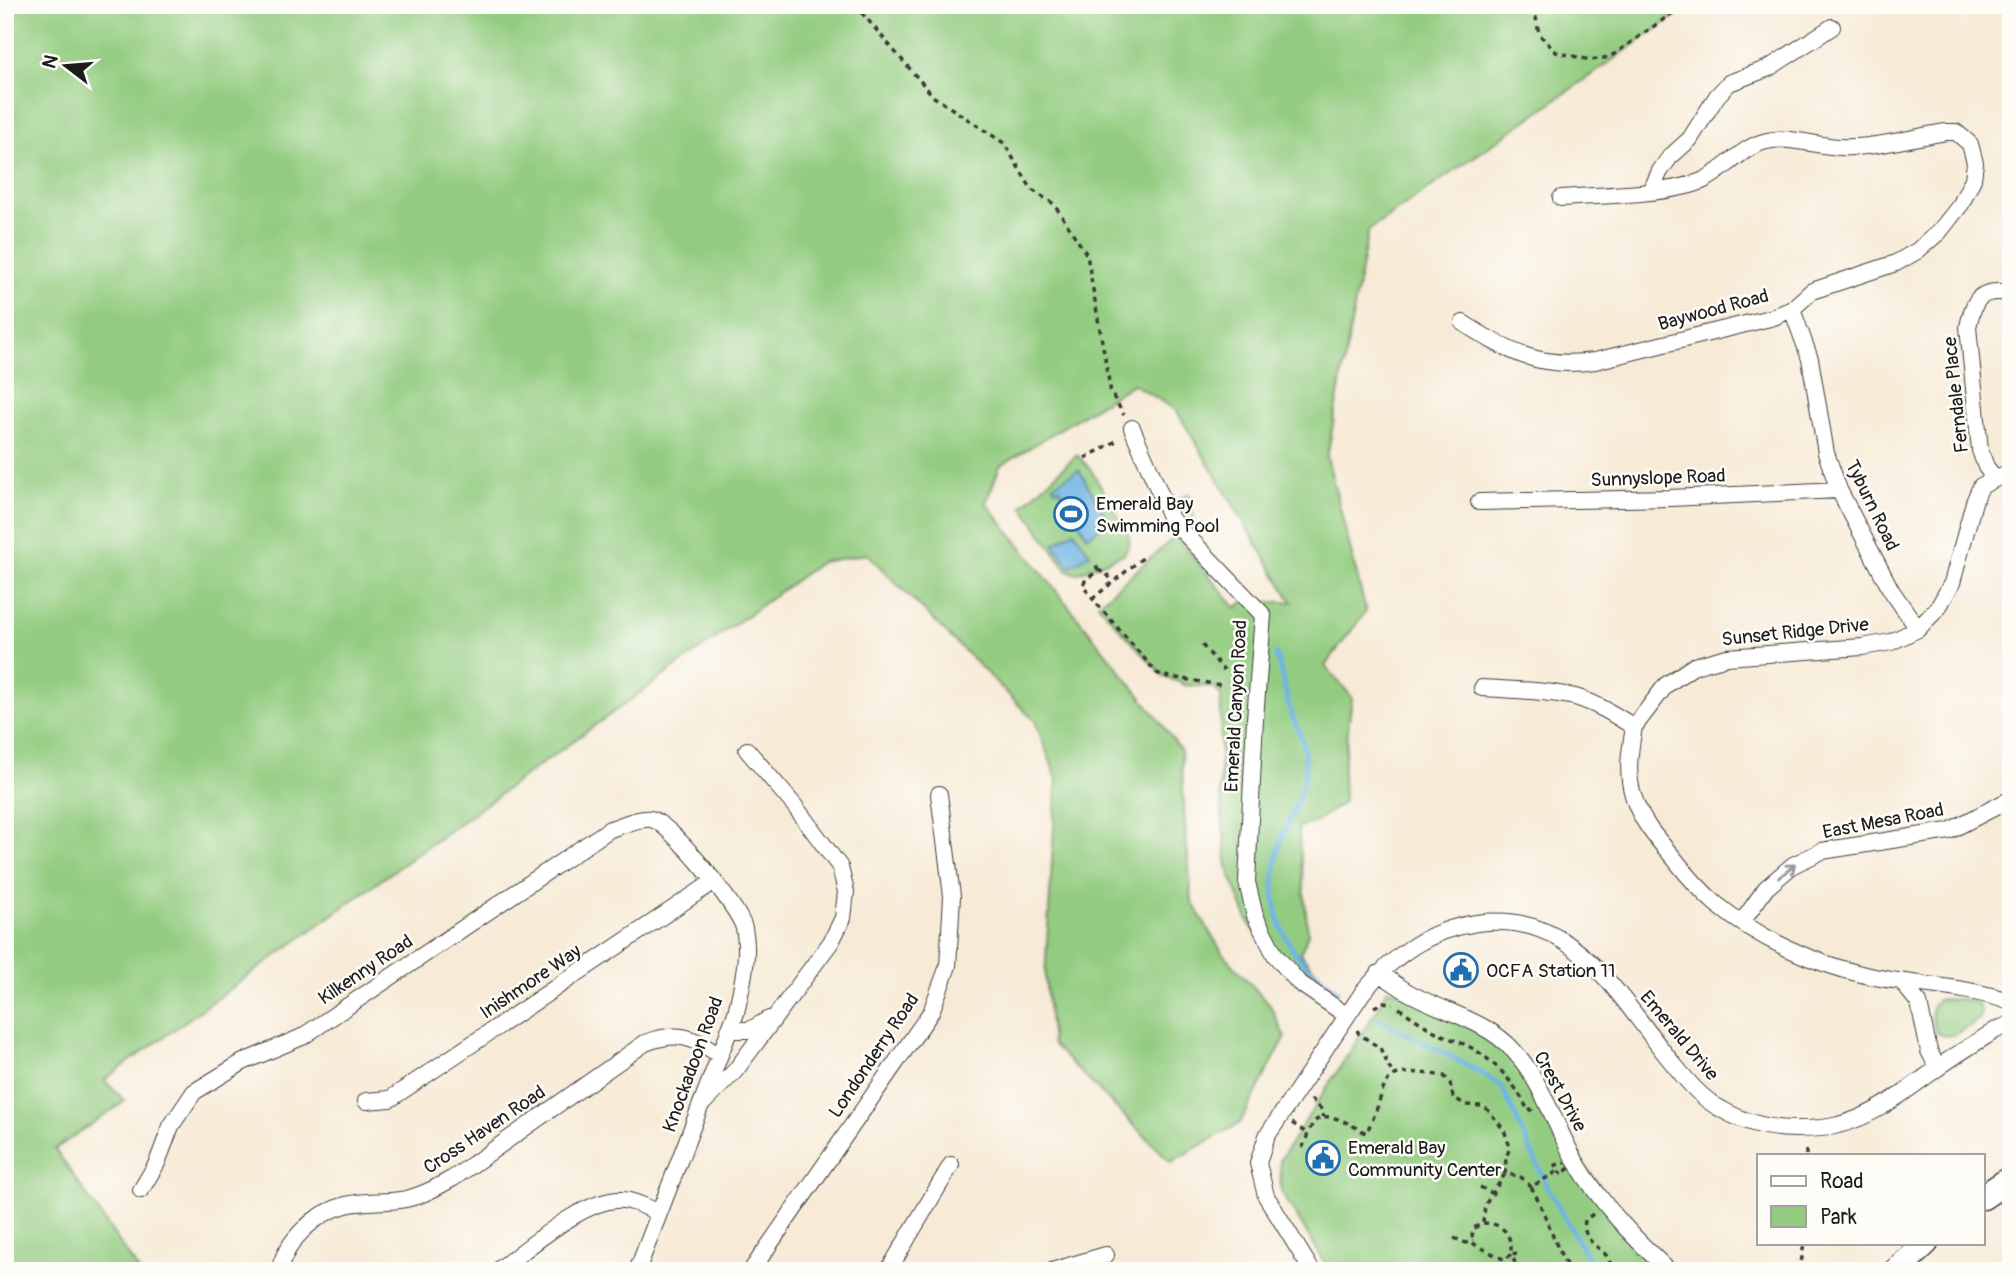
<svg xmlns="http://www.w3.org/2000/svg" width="2016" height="1276" font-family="Pangolin,sans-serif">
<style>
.green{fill:#93cc80;stroke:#58744e;stroke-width:2}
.water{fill:#6db3e4;stroke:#446880;stroke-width:2}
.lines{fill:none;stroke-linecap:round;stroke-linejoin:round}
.stream{stroke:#6db3e4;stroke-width:5}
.minor-casing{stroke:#3d3b38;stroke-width:18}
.trunk-casing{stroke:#3d3b38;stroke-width:27}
.path{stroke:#3d3b38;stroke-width:3.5;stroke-dasharray:5 5;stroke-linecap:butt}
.minor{stroke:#fff;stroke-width:16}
.trunk{stroke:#fff;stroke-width:24}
.oneway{stroke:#999}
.labels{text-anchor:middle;stroke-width:5;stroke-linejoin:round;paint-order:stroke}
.street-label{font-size:19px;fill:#1c1c1c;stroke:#fdfcf7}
.poi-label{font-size:19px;fill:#1c1c1c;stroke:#fdfcf7;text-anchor:start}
</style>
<rect width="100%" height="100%" fill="#fdfcf7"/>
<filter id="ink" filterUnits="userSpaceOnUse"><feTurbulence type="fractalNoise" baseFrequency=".0143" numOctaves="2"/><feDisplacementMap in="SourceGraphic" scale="14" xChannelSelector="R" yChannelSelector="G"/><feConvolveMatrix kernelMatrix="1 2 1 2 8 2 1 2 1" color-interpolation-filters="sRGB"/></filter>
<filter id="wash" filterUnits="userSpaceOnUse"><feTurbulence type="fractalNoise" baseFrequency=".00686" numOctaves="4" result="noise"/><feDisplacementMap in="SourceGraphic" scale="28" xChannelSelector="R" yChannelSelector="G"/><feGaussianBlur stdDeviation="1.57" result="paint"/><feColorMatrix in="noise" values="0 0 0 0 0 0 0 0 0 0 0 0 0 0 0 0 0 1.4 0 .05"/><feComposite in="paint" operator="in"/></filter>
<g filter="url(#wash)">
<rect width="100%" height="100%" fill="#f7ead6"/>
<!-- green -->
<path class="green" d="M5,5H1691L1368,231L1327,457L1366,611L1325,666L1352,697L1343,772L1344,802L1314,823L1298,827L1308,934L1300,954L1321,976L1301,986L1275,961L1249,923L1227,866L1220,789L1221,695L1214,687L1185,685L1162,675L1098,604L1176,536L1236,608L1243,602H1292L1176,410L1133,384L1000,466L986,503L1151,709L1181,751L1185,825L1192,902L1223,954L1270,1005L1285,1038L1240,1123L1171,1162L1052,1044L1045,977L1057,779L1035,721L867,554L821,562L104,1080L125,1101L55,1149L139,1271H5Z
M1077,455L1091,470L1128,533L1130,543L1124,554L1076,574L1067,570L1022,506Z
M1189,494L1195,520L1189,527L1175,501Z
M1387,989L1406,993L1490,1037L1508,1053L1532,1085L1544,1110L1662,1271H1330L1281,1191L1280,1160L1377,1010Z
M1939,999C1956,1000 1985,994 1980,1018C1967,1027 1952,1042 1936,1033C1933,1020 1926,1008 1939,999Z"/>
<!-- water -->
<path class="water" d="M1079,470L1109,522L1087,536L1059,488L1056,490L1053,485Z
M1074,531L1090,554L1070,567L1054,544Z"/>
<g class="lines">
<!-- stream -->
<path class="stream" d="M1276,654C1281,671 1285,688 1289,706C1295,728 1305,736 1305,762C1306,793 1291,810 1282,838C1269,877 1271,922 1297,955C1308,969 1324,980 1337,991
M1379,1019L1480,1072L1502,1087L1548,1188L1595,1271"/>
</g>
</g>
<g filter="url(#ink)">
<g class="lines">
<!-- minor casing -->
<g class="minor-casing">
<path id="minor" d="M1651,191L1660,171L1670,157L1690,139L1717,96L1729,83L1769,68L1832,27
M1792,309L1810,359L1826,453L1839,490L1891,590L1918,629
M1463,323C1509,352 1539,369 1595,361L1774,317L1792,309L1812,291L1896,263L1917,251L1939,232L1961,204L1973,179L1975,163L1970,144L1956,132H1946C1913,137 1873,149 1840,147C1816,146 1791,136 1767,141C1743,146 1725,170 1704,180C1672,195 1598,195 1561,198
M1132,428L1171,519L1263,615L1255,719L1247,882L1255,916L1275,955L1298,982L1346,1015
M1995,478L1986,467L1980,450L1968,327C1974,299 1979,288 2010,293
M1479,502L1670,498L1839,490
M1482,688C1512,690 1545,690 1575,697C1596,703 1615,715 1634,727C1630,750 1626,772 1633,795C1640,820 1656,838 1673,857C1686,874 1700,890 1716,904C1758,938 1812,963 1865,975C1913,986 1964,985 2011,1002
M1634,727L1666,685L1694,666L1727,657L1862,647L1891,642L1918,629L1938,608L1952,583L1974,502L1981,486L2011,471
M1742,922L1766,888L1793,865L1822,851L1949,831L2011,799
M1379,973C1388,979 1397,985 1406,991C1440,1011 1486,1020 1513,1050C1543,1082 1554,1125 1576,1162C1601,1204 1633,1237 1669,1271
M1901,981L1919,1003L1929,1051L1938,1068
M729,1030H750L769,1019
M366,1101L390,1099L713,882
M702,1104L735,1071L831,942L843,918L846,892L840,867L794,805L747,750
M141,1190L157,1163L171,1126L194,1092L243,1062L302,1037L610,829C621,826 640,817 651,819C671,823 739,908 744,928C750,956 742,985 736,1013L637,1271
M279,1271C287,1239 315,1213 346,1205C365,1200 386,1203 406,1199C424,1195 439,1186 455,1177L645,1043C678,1031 691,1036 720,1055
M497,1271C528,1249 585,1197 623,1200C636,1201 648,1208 659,1213
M751,1271L931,1012L948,966L952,896L939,794
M888,1271L951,1165
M1052,1271L1106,1255
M1312,1271L1266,1196L1258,1163L1267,1136L1363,992C1394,955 1428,930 1477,923C1577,909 1620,1001 1675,1066C1688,1082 1702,1099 1721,1109C1745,1123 1769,1129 1796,1129C1810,1129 1825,1129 1838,1125C1876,1116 1908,1089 1939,1067C1957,1054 1977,1042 1996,1030L2011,1024"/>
</g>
<!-- trunk casing -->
<g class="trunk-casing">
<path id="trunk" d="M1983,1197L2011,1178
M1896,1271L1926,1243"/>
</g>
<!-- path -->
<path class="path" d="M855,5L934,97L1004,143L1032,190L1054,204L1087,255L1111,393L1124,415
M1549,5L1535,12L1539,34L1556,52L1590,60L1610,57L1684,5
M1085,458L1120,439
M1096,566L1098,570L1085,581L1083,585L1095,602L1157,673L1164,676L1221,685
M1098,570L1107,574L1112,581
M1092,599L1145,556
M1202,645L1224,670
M1374,1007L1384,1002L1393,1004
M1399,1008C1412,1017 1426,1027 1440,1034C1450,1039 1461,1042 1470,1047C1495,1061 1517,1085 1528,1111L1533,1109
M1357,1030L1359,1034L1380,1048L1393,1075
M1311,1099L1323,1111V1117
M1292,1123L1308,1134
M1302,1148C1306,1142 1307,1134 1311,1127C1322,1104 1352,1126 1366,1133C1393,1084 1369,1064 1444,1076L1450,1083L1453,1097L1466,1105L1482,1106L1488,1110L1504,1130L1510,1147L1506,1158L1505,1174L1520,1176L1531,1187L1558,1171
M1806,1155V1145
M1575,1160L1563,1175L1558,1171L1556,1165Z
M1505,1174L1485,1205L1483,1223L1474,1228L1472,1236L1474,1244L1505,1260L1511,1254L1519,1271
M1480,1187L1492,1193
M1531,1187C1547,1214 1553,1244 1570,1271
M1593,1214L1585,1220C1582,1239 1594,1243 1605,1254C1609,1258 1611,1266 1613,1271
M1483,1223C1503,1223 1512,1234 1511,1254L1517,1253
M1454,1238L1466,1243L1473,1240
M1800,1271L1804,1243"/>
<!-- minor -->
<use href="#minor" class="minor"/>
<!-- trunk -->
<use href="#trunk" class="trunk"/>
</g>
<!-- one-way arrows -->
<defs><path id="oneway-shaft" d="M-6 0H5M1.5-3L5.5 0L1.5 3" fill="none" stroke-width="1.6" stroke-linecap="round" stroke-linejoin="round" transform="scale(1.75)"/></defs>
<use class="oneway" href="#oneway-shaft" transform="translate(1787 871) rotate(-39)"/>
</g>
<!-- icons -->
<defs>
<g id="stadium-ring" transform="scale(1.75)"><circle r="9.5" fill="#fdfcf7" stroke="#1f6fb2" stroke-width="1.5"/><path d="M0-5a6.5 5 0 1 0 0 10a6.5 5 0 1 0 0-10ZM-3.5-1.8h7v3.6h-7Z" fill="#1f6fb2"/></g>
<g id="civic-ring" transform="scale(1.75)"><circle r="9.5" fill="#fdfcf7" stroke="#1f6fb2" stroke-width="1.5"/><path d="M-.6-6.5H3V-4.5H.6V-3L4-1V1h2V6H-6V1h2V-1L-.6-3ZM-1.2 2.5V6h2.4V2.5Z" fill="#1f6fb2"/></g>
</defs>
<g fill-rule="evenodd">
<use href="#stadium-ring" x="1071" y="514"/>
<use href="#civic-ring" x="1461" y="970"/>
<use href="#civic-ring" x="1323" y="1158"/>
</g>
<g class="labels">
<!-- street labels -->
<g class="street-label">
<text transform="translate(1713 309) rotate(-15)" y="7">Baywood Road</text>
<text transform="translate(1955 395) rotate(-96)" y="7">Ferndale Place</text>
<text transform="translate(1658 477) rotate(-2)" y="7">Sunnyslope Road</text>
<text transform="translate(1873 505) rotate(64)" y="7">Tyburn Road</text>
<text transform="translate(1795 631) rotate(-6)" y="7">Sunset Ridge Drive</text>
<text transform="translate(1235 706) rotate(-87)" y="7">Emerald Canyon Road</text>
<text transform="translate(1883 820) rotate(-11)" y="7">East Mesa Road</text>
<text transform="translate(365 969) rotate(-34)" y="7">Kilkenny Road</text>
<text transform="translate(530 981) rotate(-34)" y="7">Inishmore Way</text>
<text transform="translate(1680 1035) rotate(50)" y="7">Emerald Drive</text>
<text transform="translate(873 1055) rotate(-56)" y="7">Londonderry Road</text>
<text transform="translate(692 1064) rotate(-70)" y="7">Knockadoon Road</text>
<text transform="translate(1561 1091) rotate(61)" y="7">Crest Drive</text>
<text transform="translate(484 1129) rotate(-34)" y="7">Cross Haven Road</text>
</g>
<!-- poi labels -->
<g class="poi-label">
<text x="1096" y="510">Emerald Bay<tspan x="1096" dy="22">Swimming Pool</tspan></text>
<text x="1486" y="977">OCFA Station 11</text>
<text x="1348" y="1154">Emerald Bay<tspan x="1348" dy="22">Community Center</tspan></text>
</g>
</g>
<!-- margin -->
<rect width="2016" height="1276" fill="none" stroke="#fdfcf7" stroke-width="28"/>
<!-- legend -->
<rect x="1757" y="1154" width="228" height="91" fill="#fdfcf7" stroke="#a3a29f" stroke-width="2"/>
<rect x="1771" y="1176" width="35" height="10" fill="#ffffff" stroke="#a3a29f" stroke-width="2"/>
<text x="1820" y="1188" font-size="21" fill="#1c1c1c">Road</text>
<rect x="1771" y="1206" width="35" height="21" fill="#93cc80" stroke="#a3a29f" stroke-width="2"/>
<text x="1820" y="1224" font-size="21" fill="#1c1c1c">Park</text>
<!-- north arrow -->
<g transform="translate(66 66) rotate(286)" stroke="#fdfcf7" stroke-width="5" paint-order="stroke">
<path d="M0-5L12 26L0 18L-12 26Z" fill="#1c1c1c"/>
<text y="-10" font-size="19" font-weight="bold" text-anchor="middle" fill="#1c1c1c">N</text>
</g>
</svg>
